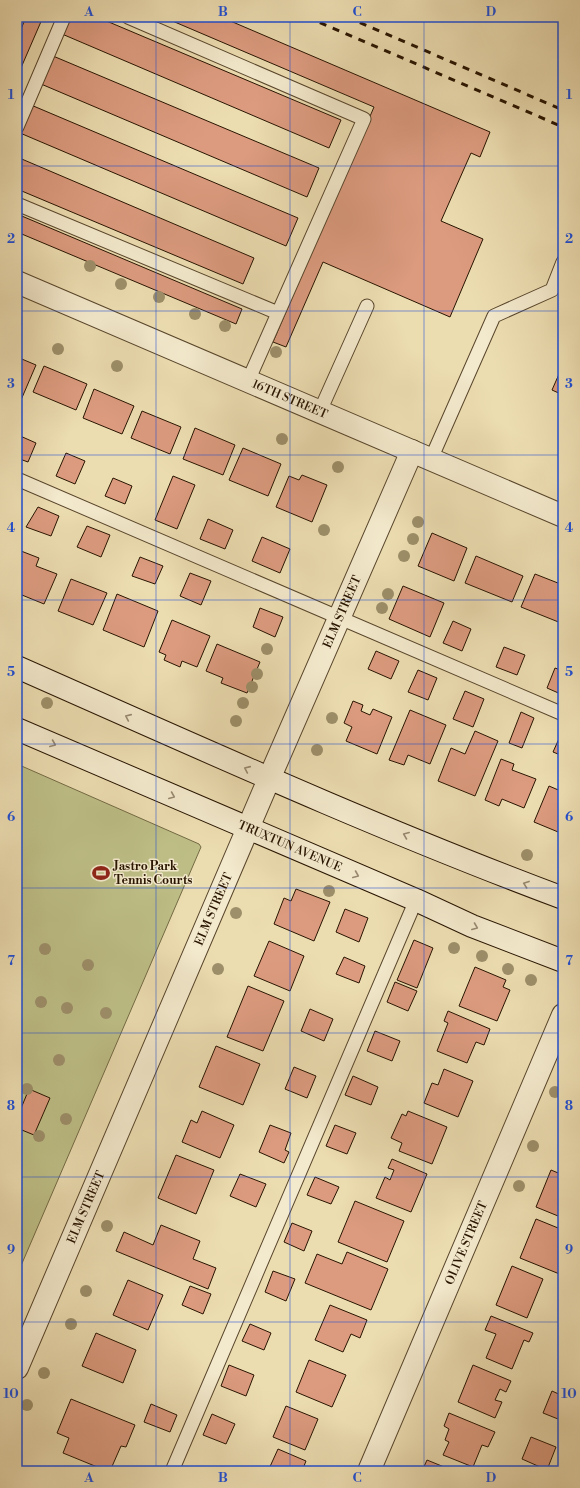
<svg xmlns="http://www.w3.org/2000/svg" width="580" height="1488" font-family="'Libre Bodoni',serif">
<style>
.green{fill:#bebf87;stroke:#736a44}
.building{fill:#dc9b7f;stroke:#281400}
.lines{fill:none;stroke-linecap:round;stroke-linejoin:round}
.service-casing{stroke:#59462c;stroke-width:15}
.minor-casing{stroke:#59462c;stroke-width:24}
.secondary-casing{stroke:#281400;stroke-width:24}
.service{stroke:#f3e9cc;stroke-width:13}
.minor{stroke:#f3e9cc;stroke-width:22}
.secondary{stroke:#f3e9cc;stroke-width:22}
.rail{stroke:#281400;stroke-width:3;stroke-dasharray:7 7;stroke-linecap:butt}
.tree{fill:#9d8f6a}
.oneway{stroke:#988970}
.grid{fill:none;stroke:#1d4ed8;stroke-width:1;stroke-opacity:0.55}
.labels{text-anchor:middle;stroke-width:3;stroke-linejoin:round;paint-order:stroke}
.street-label{font-size:12px;fill:#281400;stroke:#f3e9cc}
.poi-label{font-size:12px;font-weight:bold;fill:#281400;stroke:#f3e9cc;text-anchor:start}
.neatline{fill:none;stroke:#1d4ed8;stroke-width:1.5}
.grid-label{font-size:13px;text-anchor:middle;font-weight:bold;fill:#1d4ed8}
</style>
<rect width="100%" height="100%" fill="#ecddb1"/>
<filter id="stains"><feTurbulence type="fractalNoise" baseFrequency=".005" numOctaves="4"/><feColorMatrix values="0 0 0 0 .2 0 0 0 0 .09 0 0 0 0 .02 0 0 0 .5 -.17"/></filter>
<radialGradient id="worn" r=".72"><stop offset=".6" stop-color="#630" stop-opacity="0"/><stop offset="1" stop-color="#630" stop-opacity=".3"/></radialGradient>
<!-- green -->
<path class="green" d="M17,764L199,844L201,847L17,1275Z"/>
<!-- building -->
<path class="building" d="M26,17H43L17,77V39Z
M69,17H97L341,120L329,148L62,34Z
M163,17H221L490,132L480,157L471,153L441,221L483,239L450,317L323,262L286,347L273,342L374,107Z
M53,56L319,168L307,197L41,84Z
M31,105L298,218L286,246L20,133Z
M17,157L254,258L243,284L17,189Z
M17,214L242,309L236,324L17,232Z
M17,357L36,365L18,407L17,406Z
M563,365V395L552,390Z
M44,366L87,384L76,410L33,392Z
M94,389L134,406L122,434L83,418Z
M142,411L181,427L170,454L131,438Z
M195,428L235,445L223,475L183,459Z
M18,435L36,443L28,462L17,458Z
M243,448L281,464L268,496L229,480Z
M66,453L85,461L75,484L56,476Z
M302,475L327,485L312,522L276,507L289,476L299,480Z
M173,476L195,485L177,529L155,520Z
M113,478L132,486L125,504L105,496Z
M38,507L59,516L51,536L26,527Z
M208,519L233,530L225,549L200,539Z
M87,526L110,535L101,557L77,547Z
M432,533L467,548L454,581L418,566Z
M262,537L290,549L280,573L252,561Z
M21,551L39,558L36,566L57,574L44,604L17,593V562Z
M476,556L523,576L512,602L465,583Z
M140,557L163,566L155,584L132,576Z
M190,573L211,581L201,605L180,596Z
M535,574L563,585V617L561,623L521,607Z
M71,579L107,593L93,625L58,611Z
M403,586L444,603L430,637L389,619Z
M117,594L158,611L144,647L103,630Z
M260,608L283,617L275,637L253,627Z
M172,620L210,636L197,667L182,661L180,667L164,660L166,655L159,652Z
M453,621L471,629L462,651L443,643Z
M217,644L260,662L247,693L221,683L223,678L206,671Z
M504,647L525,655L517,675L496,667Z
M376,651L399,661L391,679L368,669Z
M555,668L563,671V695L547,688Z
M418,670L437,678L428,700L408,692Z
M465,691L484,699L473,727L453,719Z
M353,701L363,705L361,711L370,715L373,709L392,717L377,754L346,741L352,727L344,723Z
M410,710L446,725L430,764L408,755L404,765L389,760Z
M521,712L534,718L522,748L509,743Z
M475,731L498,741L475,796L438,781L451,748L465,754Z
M562,732H563V756L553,752Z
M501,759L514,764L512,770L536,779L524,808L502,799L499,806L485,800Z
M549,786L563,792V834L534,822Z
M296,889L330,902L314,941L274,924L284,898L291,901Z
M345,909L368,918L359,942L336,932Z
M414,940L433,948L417,988L397,980Z
M269,941L304,956L290,991L254,976Z
M344,957L365,966L359,983L336,974Z
M475,967L506,980L503,987L510,990L497,1021L459,1006Z
M395,982L417,991L408,1011L387,1002Z
M248,986L284,1001L263,1051L227,1037Z
M310,1009L333,1019L324,1041L301,1031Z
M448,1011L490,1029L484,1045L476,1042L467,1063L437,1051L448,1023L444,1021Z
M375,1031L400,1041L392,1061L367,1051Z
M216,1046L260,1064L243,1105L199,1087Z
M294,1067L316,1076L307,1098L285,1089Z
M444,1069L473,1081L458,1117L424,1103L432,1083L438,1085Z
M353,1076L378,1087L371,1105L345,1095Z
M29,1089L50,1098L34,1135L17,1128V1118Z
M202,1111L234,1125L220,1158L182,1142L191,1120L197,1123Z
M408,1111L447,1127L432,1164L399,1151L402,1143L391,1138L402,1114L406,1116Z
M270,1125L291,1133L285,1150L289,1152L284,1163L259,1152Z
M335,1125L356,1133L347,1154L326,1146Z
M176,1155L214,1170L196,1214L158,1198Z
M392,1159L427,1174L411,1212L376,1198L385,1177L390,1180L394,1170L388,1168Z
M551,1170L563,1175V1218L536,1207Z
M240,1174L266,1184L256,1207L230,1196Z
M315,1177L339,1187L331,1204L307,1195Z
M355,1201L404,1221L387,1262L338,1242Z
M536,1219L563,1230V1272L562,1275L520,1258Z
M292,1223L312,1231L304,1251L284,1242Z
M161,1225L200,1241L193,1259L216,1268L208,1289L116,1251L124,1232L153,1245Z
M347,1252L388,1269L371,1310L305,1283L317,1254L342,1264Z
M512,1266L543,1279L527,1318L496,1305Z
M273,1271L295,1279L286,1301L265,1292Z
M128,1280L163,1295L148,1330L113,1315Z
M190,1286L211,1294L203,1314L182,1305Z
M330,1305L367,1320L360,1338L351,1334L343,1352L315,1340Z
M491,1316L533,1333L529,1342L524,1340L512,1369L486,1358L496,1334L485,1330Z
M250,1324L271,1333L264,1350L242,1341Z
M96,1333L136,1350L123,1383L82,1366Z
M309,1360L346,1375L332,1407L296,1392Z
M229,1365L254,1375L246,1396L221,1386Z
M473,1365L511,1381L506,1392L500,1389L495,1400L502,1402L495,1418L458,1402Z
M552,1391L563,1396V1421L543,1413Z
M71,1399L135,1425L126,1447L121,1446L110,1471H107L63,1453L69,1438L57,1433Z
M151,1404L177,1415L170,1432L144,1422Z
M286,1406L318,1419L305,1450L273,1437Z
M449,1413L495,1432L488,1447L482,1445L473,1467L443,1455L449,1442L445,1440L449,1429L444,1426Z
M212,1414L235,1424L226,1444L203,1435Z
M531,1437L556,1447L547,1470L522,1459Z
M278,1449L306,1461L302,1471H268Z
M427,1460L454,1471H422Z
M256,1467L267,1471H255Z"/>
<g class="lines">
<!-- service casing -->
<g class="service-casing">
<path id="service" d="M128,17L364,119L248,381
M17,127L64,17
M17,204L278,313
M320,411L367,306
M431,459L494,316L552,290L563,262
M17,479L563,714
M172,1471L416,900"/>
</g>
<!-- minor casing -->
<g class="minor-casing">
<g id="minor">
<path id="s1" d="M17,282L563,516"/>
<path id="s2" d="M17,1368L269,779L412,451"/>
<path id="s3" d="M369,1471L563,1015"/>
</g>
</g>
<!-- secondary casing -->
<g class="secondary-casing">
<g id="secondary">
<path d="M17,667C198,747 378,829 563,898"/>
<path id="s4" d="M17,729L416,900L472,926L563,961"/>
</g>
</g>
<!-- service -->
<use href="#service" class="service"/>
<!-- minor -->
<use href="#minor" class="minor"/>
<!-- secondary -->
<use href="#secondary" class="secondary"/>
<!-- rail -->
<path class="rail" d="M307,17L563,127
M347,17L563,110"/>
</g>
<!-- trees -->
<g class="tree">
<circle cx="90" cy="266" r="6"/>
<circle cx="121" cy="284" r="6"/>
<circle cx="159" cy="297" r="6"/>
<circle cx="195" cy="314" r="6"/>
<circle cx="225" cy="326" r="6"/>
<circle cx="58" cy="349" r="6"/>
<circle cx="276" cy="352" r="6"/>
<circle cx="117" cy="366" r="6"/>
<circle cx="282" cy="439" r="6"/>
<circle cx="338" cy="467" r="6"/>
<circle cx="418" cy="522" r="6"/>
<circle cx="324" cy="530" r="6"/>
<circle cx="413" cy="539" r="6"/>
<circle cx="404" cy="556" r="6"/>
<circle cx="388" cy="594" r="6"/>
<circle cx="382" cy="608" r="6"/>
<circle cx="267" cy="649" r="6"/>
<circle cx="257" cy="674" r="6"/>
<circle cx="252" cy="687" r="6"/>
<circle cx="47" cy="703" r="6"/>
<circle cx="243" cy="703" r="6"/>
<circle cx="332" cy="718" r="6"/>
<circle cx="236" cy="721" r="6"/>
<circle cx="317" cy="750" r="6"/>
<circle cx="527" cy="855" r="6"/>
<circle cx="329" cy="891" r="6"/>
<circle cx="236" cy="913" r="6"/>
<circle cx="454" cy="948" r="6"/>
<circle cx="45" cy="949" r="6"/>
<circle cx="482" cy="956" r="6"/>
<circle cx="88" cy="965" r="6"/>
<circle cx="218" cy="969" r="6"/>
<circle cx="508" cy="969" r="6"/>
<circle cx="531" cy="980" r="6"/>
<circle cx="41" cy="1002" r="6"/>
<circle cx="67" cy="1008" r="6"/>
<circle cx="106" cy="1013" r="6"/>
<circle cx="59" cy="1060" r="6"/>
<circle cx="27" cy="1089" r="6"/>
<circle cx="555" cy="1092" r="6"/>
<circle cx="66" cy="1119" r="6"/>
<circle cx="39" cy="1136" r="6"/>
<circle cx="533" cy="1146" r="6"/>
<circle cx="519" cy="1186" r="6"/>
<circle cx="107" cy="1226" r="6"/>
<circle cx="86" cy="1291" r="6"/>
<circle cx="71" cy="1324" r="6"/>
<circle cx="44" cy="1373" r="6"/>
<circle cx="27" cy="1405" r="6"/>
</g>
<!-- one-way arrows -->
<defs><path id="oneway-chevron" d="M-2-3.5L2.5 0L-2 3.5" fill="none" stroke-width="1.6" stroke-linecap="round" stroke-linejoin="round"/></defs>
<g class="oneway">
<use href="#oneway-chevron" transform="translate(128 717) rotate(-156)"/>
<use href="#oneway-chevron" transform="translate(53 744) rotate(23)"/>
<use href="#oneway-chevron" transform="translate(247 769) rotate(-156)"/>
<use href="#oneway-chevron" transform="translate(172 796) rotate(23)"/>
<use href="#oneway-chevron" transform="translate(406 835) rotate(-158)"/>
<use href="#oneway-chevron" transform="translate(356 875) rotate(23)"/>
<use href="#oneway-chevron" transform="translate(526 884) rotate(-160)"/>
<use href="#oneway-chevron" transform="translate(475 927) rotate(22)"/>
</g>
<!-- grid -->
<path class="grid" d="M156,17V1471M290,17V1471M424,17V1471M17,166H563M17,311H563M17,455H563M17,600H563M17,744H563M17,888H563M17,1033H563M17,1177H563M17,1322H563"/>
<!-- icons -->
<defs>
<g id="stadium-bare" transform="scale(1.38)"><path d="M0-5a6.5 5 0 1 0 0 10a6.5 5 0 1 0 0-10ZM-3.5-1.8h7v3.6h-7Z" fill="#8f2418" stroke="#f3e9cc" stroke-width="2.5" paint-order="stroke"/></g>
</defs>
<g fill-rule="evenodd">
<use href="#stadium-bare" x="101" y="873"/>
</g>
<g class="labels">
<!-- street labels -->
<g class="street-label">
<text dy="4" stroke="none"><textPath href="#s1" startOffset="297">16TH STREET</textPath></text>
<text dy="4" stroke="none"><textPath href="#s2" startOffset="823">ELM STREET</textPath></text>
<text dy="4" stroke="none"><textPath href="#s4" startOffset="297">TRUXTUN AVENUE</textPath></text>
<text dy="4" stroke="none"><textPath href="#s2" startOffset="499">ELM STREET</textPath></text>
<text dy="4" stroke="none"><textPath href="#s2" startOffset="175">ELM STREET</textPath></text>
<text dy="4" stroke="none"><textPath href="#s3" startOffset="248">OLIVE STREET</textPath></text>
</g>
<!-- poi labels -->
<g class="poi-label">
<text x="114" y="870">Jastro Park<tspan x="114" dy="14">Tennis Courts</tspan></text>
</g>
</g>
<!-- margin -->
<rect width="580" height="1488" fill="none" stroke="#ecddb1" stroke-width="44"/>
<rect x="22" y="22" width="536" height="1444" class="neatline"/>
<g class="grid-label">
<text x="89" y="16">A</text>
<text x="223" y="16">B</text>
<text x="357" y="16">C</text>
<text x="491" y="16">D</text>
<text x="11" y="99">1</text>
<text x="569" y="99">1</text>
<text x="11" y="243">2</text>
<text x="569" y="243">2</text>
<text x="11" y="388">3</text>
<text x="569" y="388">3</text>
<text x="11" y="532">4</text>
<text x="569" y="532">4</text>
<text x="11" y="676">5</text>
<text x="569" y="676">5</text>
<text x="11" y="821">6</text>
<text x="569" y="821">6</text>
<text x="11" y="965">7</text>
<text x="569" y="965">7</text>
<text x="11" y="1110">8</text>
<text x="569" y="1110">8</text>
<text x="11" y="1254">9</text>
<text x="569" y="1254">9</text>
<text x="11" y="1398">10</text>
<text x="569" y="1398">10</text>
<text x="89" y="1482">A</text>
<text x="223" y="1482">B</text>
<text x="357" y="1482">C</text>
<text x="491" y="1482">D</text>
</g>
<rect width="100%" height="100%" filter="url(#stains)"/>
<rect width="100%" height="100%" fill="url(#worn)"/>
</svg>
